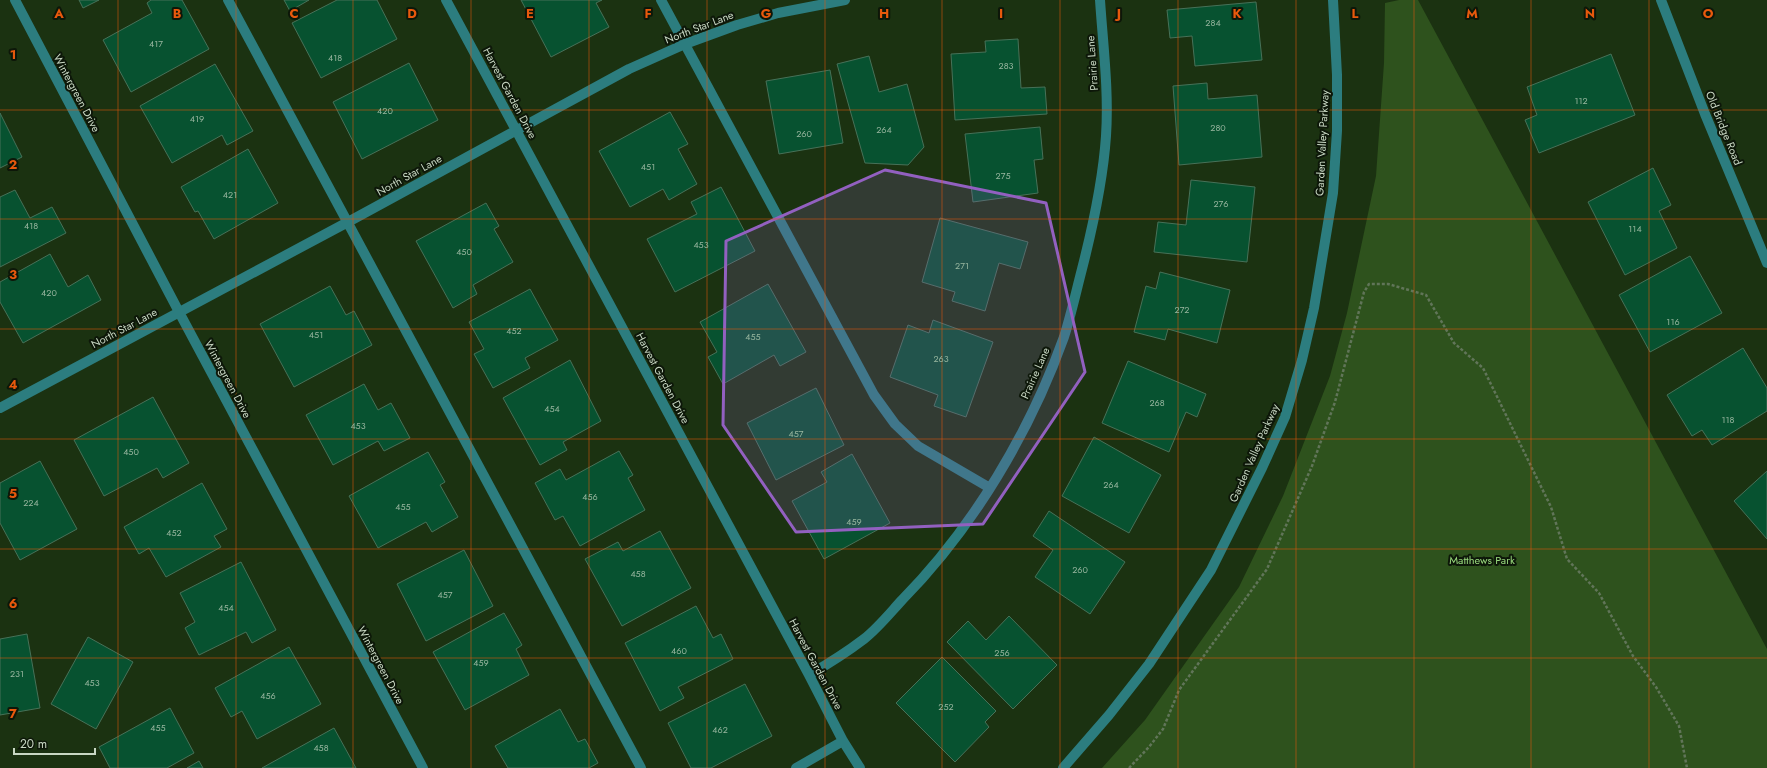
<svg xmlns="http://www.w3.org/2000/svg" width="1767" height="768" font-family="Jost,sans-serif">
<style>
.green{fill:#2e521d}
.building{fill:#075230;stroke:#477158}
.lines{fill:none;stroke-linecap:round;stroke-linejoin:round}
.path{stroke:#617559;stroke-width:2.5;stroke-dasharray:3 2;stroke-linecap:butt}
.minor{stroke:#2c7d7f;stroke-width:10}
.marked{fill:#9260c0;fill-opacity:0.2;stroke:#9260c0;stroke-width:3;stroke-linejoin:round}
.grid{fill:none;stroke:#e8590c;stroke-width:1;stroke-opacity:0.55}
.labels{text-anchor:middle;stroke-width:4;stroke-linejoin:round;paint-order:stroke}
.number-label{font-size:9px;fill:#98b69f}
.street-label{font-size:11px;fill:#c9d8c4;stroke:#0d1709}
.park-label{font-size:11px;fill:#99da7e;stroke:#0d1709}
.grid-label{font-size:13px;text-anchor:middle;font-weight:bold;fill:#e8590c;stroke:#0d1709;stroke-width:4;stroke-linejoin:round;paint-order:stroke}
</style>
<rect width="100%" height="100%" fill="#1b3211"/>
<!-- green -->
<path class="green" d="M1399,0H1418L1767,649V768H1102L1145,720L1239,587L1283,496L1330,376L1347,313L1376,176L1384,63L1385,3Z"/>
<!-- building -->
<path class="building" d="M79,0H99L83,8Z
M151,0H182L209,49L131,92L103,40L152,13L147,3Z
M284,0H309L290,11Z
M337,0H377L397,39L321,78L292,23Z
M521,0H602L596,3L609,27L551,57Z
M1256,2L1262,60L1195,66L1192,36L1170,38L1167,10Z
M1018,39L1021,88L1045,87L1047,114L955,120L951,54L986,52L985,41Z
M1611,54L1635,115L1539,153L1525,120L1537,115L1527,87Z
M869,56L879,92L907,84L924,147L908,165L865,163L837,64Z
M409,63L438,120L362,159L333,102Z
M215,64L253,131L227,145L222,135L172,163L140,106Z
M830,70L843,143L779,154L766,81Z
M1207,83L1208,99L1257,95L1262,157L1179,165L1173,86Z
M670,112L688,144L678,149L697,184L669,200L663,189L630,207L599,151Z
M0,113L22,157L0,168Z
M1040,127L1043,159L1034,160L1038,193L973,202L965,134Z
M248,149L278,203L214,239L198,211L195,212L181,187Z
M1653,168L1671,205L1659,211L1677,248L1625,275L1588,202Z
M1191,180L1255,187L1247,262L1154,252L1158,222L1186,225Z
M721,187L755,251L675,292L647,239L697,214L691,202Z
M15,190L30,218L52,207L66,233L0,267V197Z
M486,203L499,226L494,229L513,262L473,285L477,294L453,308L416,241Z
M940,218L1028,242L1020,269L999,263L985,311L952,301L955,292L922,282Z
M50,254L68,287L88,275L101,300L23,343L0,302V282Z
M1690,256L1722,313L1650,352L1619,295Z
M1160,272L1230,290L1217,343L1168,329L1165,340L1134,332L1146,286L1156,289Z
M768,284L806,352L780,366L774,355L723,384L708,357L717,352L700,322Z
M330,286L346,315L354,311L372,345L294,387L260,324Z
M530,289L558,340L525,358L530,368L493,388L474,354L484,349L469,322Z
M933,320L993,342L966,417L934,406L938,395L890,377L908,325L929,333Z
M1743,348L1767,388V411L1712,445L1702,430L1692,436L1667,395Z
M570,360L601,421L563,442L567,450L540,465L503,398Z
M1128,361L1206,394L1197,417L1186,412L1169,452L1102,423Z
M364,384L378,410L391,403L410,438L384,451L378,441L333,465L306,415Z
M816,388L844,445L776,480L747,423Z
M153,397L189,463L163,478L157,468L104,496L74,440Z
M1094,437L1161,475L1129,533L1062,496Z
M619,451L633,475L628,478L645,510L580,546L563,516L555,520L535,483L560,469L566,480Z
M428,452L445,482L440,485L458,517L432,532L426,522L378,548L349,496Z
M852,454L890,523L824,559L792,501L827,482L821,472Z
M40,461L77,529L20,560L0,523V483Z
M1767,471V539L1734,501Z
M202,483L227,529L214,536L221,547L166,577L149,548L139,554L124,527Z
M1049,511L1125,562L1090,614L1035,577L1053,550L1033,536Z
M660,531L691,588L622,626L585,559L618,542L623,551Z
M464,550L493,606L426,641L397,584Z
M241,562L276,630L252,643L246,632L199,655L185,628L195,622L180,593Z
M696,606L713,638L721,634L733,659L678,687L684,698L660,711L625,643Z
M504,613L522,645L516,649L529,675L465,710L433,652Z
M1009,616L1057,665L1013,709L947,642L968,621L986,640Z
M27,634L40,708L0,715V639Z
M88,637L133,662L96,729L51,704Z
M289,647L321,704L257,739L242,711L231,717L215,688Z
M942,657L996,711L985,722L989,727L955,762L896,703Z
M745,684L772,736L711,768H691L668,723Z
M170,708L194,753L167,768H110L99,747Z
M560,709L578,742L585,739L598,763L589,768H508L495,746Z
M334,728L356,768H262Z
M199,761L203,768H187Z"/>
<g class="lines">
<!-- path -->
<path class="path" d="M1129,768L1149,747L1163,729L1179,690L1267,569L1312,466L1335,402L1364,292L1369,284H1388L1426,295L1454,343L1483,368L1551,507L1567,559L1599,593L1633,656L1656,687L1679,726L1687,768"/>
<!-- minor -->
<path class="minor" d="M15,0L179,312L423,768
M228,0L641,768
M446,0L809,675L843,741L860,768
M661,0L874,395L895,424L918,446L990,488
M1661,0L1705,114L1767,263
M0,408L348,222L629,69L685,44L737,25L778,13L845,0
M809,675C828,664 847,652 864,639C878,628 890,613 902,600C973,528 1030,432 1064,337C1071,315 1076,292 1082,269C1093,226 1103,181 1106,136C1109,91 1103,45 1100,0
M796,768L843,741
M1063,768L1109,715L1149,664L1211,570L1262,468L1285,417L1302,360L1314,308L1333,193L1337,131V75L1333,0"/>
</g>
<!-- marked area -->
<path class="marked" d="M885,170L1046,203L1085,372L983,524L796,532L723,425L726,241Z"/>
<!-- grid -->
<path class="grid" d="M118,0V768M236,0V768M353,0V768M471,0V768M589,0V768M707,0V768M825,0V768M942,0V768M1060,0V768M1178,0V768M1296,0V768M1414,0V768M1531,0V768M1649,0V768M0,110H1767M0,219H1767M0,329H1767M0,439H1767M0,549H1767M0,658H1767"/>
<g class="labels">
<!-- number labels -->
<g class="number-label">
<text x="1213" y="26">284</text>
<text x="156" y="47">417</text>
<text x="335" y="61">418</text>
<text x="1006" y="69">283</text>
<text x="1581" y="104">112</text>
<text x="385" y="114">420</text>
<text x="197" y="122">419</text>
<text x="1218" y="131">280</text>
<text x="884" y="133">264</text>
<text x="804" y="137">260</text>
<text x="648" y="170">451</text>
<text x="1003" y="179">275</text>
<text x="230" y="198">421</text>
<text x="1221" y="207">276</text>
<text x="31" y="229">418</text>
<text x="1635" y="232">114</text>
<text x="701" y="248">453</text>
<text x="464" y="255">450</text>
<text x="962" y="269">271</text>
<text x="49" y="296">420</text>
<text x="1182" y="313">272</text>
<text x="1673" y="325">116</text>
<text x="514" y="334">452</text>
<text x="316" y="338">451</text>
<text x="753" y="340">455</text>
<text x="941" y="362">263</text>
<text x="1157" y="406">268</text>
<text x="552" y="412">454</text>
<text x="1728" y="423">118</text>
<text x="358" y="429">453</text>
<text x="796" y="437">457</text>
<text x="131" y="455">450</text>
<text x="1111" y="488">264</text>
<text x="590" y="500">456</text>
<text x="31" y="506">224</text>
<text x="403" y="510">455</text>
<text x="854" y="525">459</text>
<text x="174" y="536">452</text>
<text x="1080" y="573">260</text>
<text x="638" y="577">458</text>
<text x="445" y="598">457</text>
<text x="226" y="611">454</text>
<text x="679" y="654">460</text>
<text x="1002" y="656">256</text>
<text x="481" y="666">459</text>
<text x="17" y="677">231</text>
<text x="92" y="686">453</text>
<text x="268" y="699">456</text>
<text x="946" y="710">252</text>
<text x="158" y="731">455</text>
<text x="720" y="733">462</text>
<text x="321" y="751">458</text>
</g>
<!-- street labels -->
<g class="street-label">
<text transform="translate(699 27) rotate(-21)" y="4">North Star Lane</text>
<text transform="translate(1092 63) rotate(-94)" y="4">Prairie Lane</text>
<text transform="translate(77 93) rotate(62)" y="4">Wintergreen Drive</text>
<text transform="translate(510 93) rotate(62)" y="4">Harvest Garden Drive</text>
<text transform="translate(1724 128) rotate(68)" y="4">Old Bridge Road</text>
<text transform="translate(1322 143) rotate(-87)" y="4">Garden Valley Parkway</text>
<text transform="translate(409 175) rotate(-29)" y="4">North Star Lane</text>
<text transform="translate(124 328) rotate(-28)" y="4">North Star Lane</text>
<text transform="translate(1035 373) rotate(-66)" y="4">Prairie Lane</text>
<text transform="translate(663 378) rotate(62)" y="4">Harvest Garden Drive</text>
<text transform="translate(228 379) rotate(62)" y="4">Wintergreen Drive</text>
<text transform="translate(1254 453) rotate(-66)" y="4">Garden Valley Parkway</text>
<text transform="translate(816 664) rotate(62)" y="4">Harvest Garden Drive</text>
<text transform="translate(381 665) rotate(62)" y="4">Wintergreen Drive</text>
</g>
<!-- park labels -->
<g class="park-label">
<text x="1482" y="564">Matthews Park</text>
</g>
</g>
<g class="grid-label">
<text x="59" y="18">A</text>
<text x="177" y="18">B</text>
<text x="294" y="18">C</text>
<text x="412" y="18">D</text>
<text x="530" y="18">E</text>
<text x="648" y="18">F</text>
<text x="766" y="18">G</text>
<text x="884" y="18">H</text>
<text x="1001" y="18">I</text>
<text x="1119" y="18">J</text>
<text x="1237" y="18">K</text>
<text x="1355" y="18">L</text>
<text x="1472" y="18">M</text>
<text x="1590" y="18">N</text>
<text x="1708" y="18">O</text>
<text x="13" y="59">1</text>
<text x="13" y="169">2</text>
<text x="13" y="279">3</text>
<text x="13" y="389">4</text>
<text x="13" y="498">5</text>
<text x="13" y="608">6</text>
<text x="13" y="718">7</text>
</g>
<!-- scale -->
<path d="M14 748v6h81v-6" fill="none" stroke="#c9d8c4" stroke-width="2"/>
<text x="20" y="748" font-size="12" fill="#c9d8c4" stroke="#0d1709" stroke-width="3" paint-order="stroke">20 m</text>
</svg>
